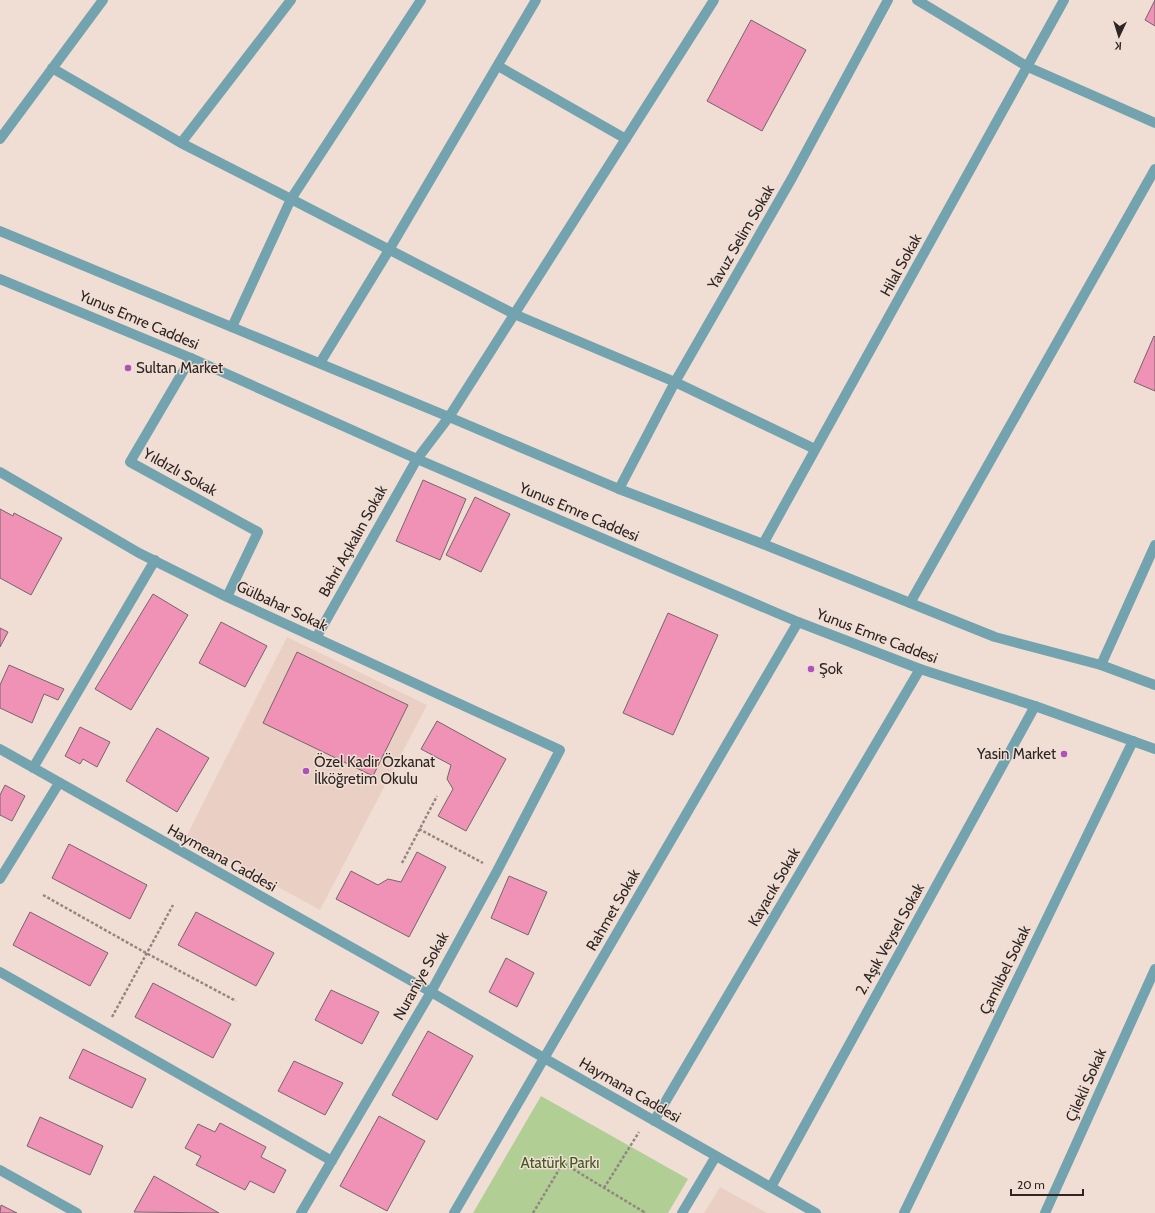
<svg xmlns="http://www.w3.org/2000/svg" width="1155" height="1213" font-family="Cabin,sans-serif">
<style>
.built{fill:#ead0c4}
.green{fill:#b1ce95}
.building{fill:#ef92b6;stroke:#76656b}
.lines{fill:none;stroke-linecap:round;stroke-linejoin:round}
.path{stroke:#928680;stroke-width:2.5;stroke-dasharray:3 2;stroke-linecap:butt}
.minor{stroke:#73a3ae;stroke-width:10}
.tertiary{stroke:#73a3ae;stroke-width:10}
.poi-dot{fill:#ac51bd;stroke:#f0ded5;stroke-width:1.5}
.labels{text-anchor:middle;stroke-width:3;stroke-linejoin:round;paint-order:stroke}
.street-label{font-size:15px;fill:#2d2623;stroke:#f0ded5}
.poi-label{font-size:15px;fill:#2d2623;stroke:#f0ded5;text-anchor:start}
.park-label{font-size:15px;fill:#405a20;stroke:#f0ded5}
</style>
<rect width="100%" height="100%" fill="#f0ded5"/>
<!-- built -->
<path class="built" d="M287,637L427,705L320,910L186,837Z
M720,1187L767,1213H704Z"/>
<!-- green -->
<path class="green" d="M541,1096L688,1179L668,1213H473Z"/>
<!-- building -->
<path class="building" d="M1155,0V26L1145,20Z
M751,20L806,50L762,131L707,101Z
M1154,336L1155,337V391L1134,382Z
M423,480L466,499L440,560L396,541Z
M475,497L510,514L481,572L446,555Z
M0,509L13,516L14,513L62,538L31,595L0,578Z
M153,594L188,615L131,710L95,689Z
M668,613L718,635L673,735L623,713Z
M221,622L267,646L245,687L199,663Z
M0,628L8,632L0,647Z
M297,652L408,705L373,776L263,723Z
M9,665L64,689L58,700L44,694L32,723L0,708V685Z
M437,721L506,759L466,831L438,816L453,789L447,779L451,765L421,749Z
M80,727L110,742L97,767L83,759L80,764L65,756Z
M157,728L209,758L177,812L126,781Z
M5,785L25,796L12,821L0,815V795Z
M69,844L147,885L130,919L52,878Z
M417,852L446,867L409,937L336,899L351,871L378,885L388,879L401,882Z
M509,876L547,892L528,935L491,918Z
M30,912L108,953L90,986L13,945Z
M196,912L274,953L256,986L178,945Z
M506,958L534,973L517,1007L489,992Z
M153,983L231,1024L213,1058L135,1017Z
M331,990L379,1012L362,1044L315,1020Z
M428,1031L473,1056L437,1120L392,1095Z
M83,1049L146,1079L132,1108L69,1078Z
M294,1061L343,1083L325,1115L278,1091Z
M379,1116L425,1141L387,1211L340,1186Z
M40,1117L103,1146L90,1175L27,1146Z
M220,1123L266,1147L261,1157L286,1170L274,1193L250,1181L245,1190L196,1165L201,1156L185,1148L198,1124L215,1132Z
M154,1176L219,1213L134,1212Z
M1,1205L17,1213H0Z"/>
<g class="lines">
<!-- path -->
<path class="path" d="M419,829L483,863
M402,863L437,796
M43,895L146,953L236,1001
M112,1017L173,905
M604,1188L639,1132
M533,1213L563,1163L644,1212L643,1213"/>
<!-- minor -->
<path class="minor" d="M917,0L1028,67L1155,123
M498,66L626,139
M52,68L181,143L291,199L514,314L675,382L815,449
M0,139L103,0
M181,143L291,0
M232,327L291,199L421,0
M191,358L130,462L258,532L227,597
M320,363L389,250L536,0
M0,472L139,553L227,597L560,750L497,871L431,992L301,1213
M619,489L675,382L792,178L888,0
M763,544L1064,0
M910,603L1155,169
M316,638L417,459L449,417L714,0
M1101,665L1155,545
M0,749L431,992L544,1058L816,1213
M33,768L155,560
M0,879L59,783
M0,972L332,1161
M654,1121L920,669
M0,1170L77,1213
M771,1187L1035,706
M454,1213L798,622
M682,1213L716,1156
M904,1213L1133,741
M1045,1213L1155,969"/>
<!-- tertiary -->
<path class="tertiary" d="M0,231L449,417L619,489L763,544L995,637L1101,665L1155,685
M0,279L191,358L417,459L798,622L920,669L1035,706L1155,749"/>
</g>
<!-- markers -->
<g class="poi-dot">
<circle cx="128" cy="368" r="4"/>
<circle cx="811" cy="669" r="4"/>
<circle cx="1064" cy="754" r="4"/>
<circle cx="306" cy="771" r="4"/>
</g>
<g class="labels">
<!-- street labels -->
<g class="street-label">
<text transform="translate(741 237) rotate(-60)" y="5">Yavuz Selim Sokak</text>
<text transform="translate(901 265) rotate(-61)" y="5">Hilal Sokak</text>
<text transform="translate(139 320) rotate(23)" y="5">Yunus Emre Caddesi</text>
<text transform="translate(180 472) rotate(29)" y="5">Yıldızlı Sokak</text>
<text transform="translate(579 512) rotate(23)" y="5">Yunus Emre Caddesi</text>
<text transform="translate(353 541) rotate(-61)" y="5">Bahri Açıkalın Sokak</text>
<text transform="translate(282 606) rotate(25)" y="5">Gülbahar Sokak</text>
<text transform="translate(877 636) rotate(21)" y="5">Yunus Emre Caddesi</text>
<text transform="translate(222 858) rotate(29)" y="5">Haymeana Caddesi</text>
<text transform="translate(774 887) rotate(-60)" y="5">Kayacık Sokak</text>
<text transform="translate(613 910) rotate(-60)" y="5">Rahmet Sokak</text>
<text transform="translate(890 939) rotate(-61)" y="5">2. Aşık Veysel Sokak</text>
<text transform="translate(1005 970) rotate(-64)" y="5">Çamlıbel Sokak</text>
<text transform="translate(421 976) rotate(-61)" y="5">Nuraniye Sokak</text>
<text transform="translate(1086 1085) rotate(-66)" y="5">Çilekli Sokak</text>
<text transform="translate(630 1090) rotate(30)" y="5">Haymana Caddesi</text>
</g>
<!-- poi labels -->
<g class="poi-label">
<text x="136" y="373">Sultan Market</text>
<text x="819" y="674">Şok</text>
<text x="1056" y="759" text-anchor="end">Yasin Market</text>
<text x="314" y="767">Özel Kadir Özkanat<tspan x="314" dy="17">İlköğretim Okulu</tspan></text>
</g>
<!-- park labels -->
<g class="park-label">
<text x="560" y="1168">Atatürk Parkı</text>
</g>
</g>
<!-- north arrow -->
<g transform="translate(1119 36) rotate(184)" stroke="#f0ded5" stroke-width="3" paint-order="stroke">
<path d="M0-3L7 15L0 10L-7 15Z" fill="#2d2623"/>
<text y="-6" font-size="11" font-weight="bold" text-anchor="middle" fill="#2d2623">K</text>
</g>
<!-- scale -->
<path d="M1011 1189v6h72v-6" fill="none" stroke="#2d2623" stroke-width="2"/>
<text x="1017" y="1189" font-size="12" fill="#2d2623" stroke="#f0ded5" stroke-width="3" paint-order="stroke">20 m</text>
</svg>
